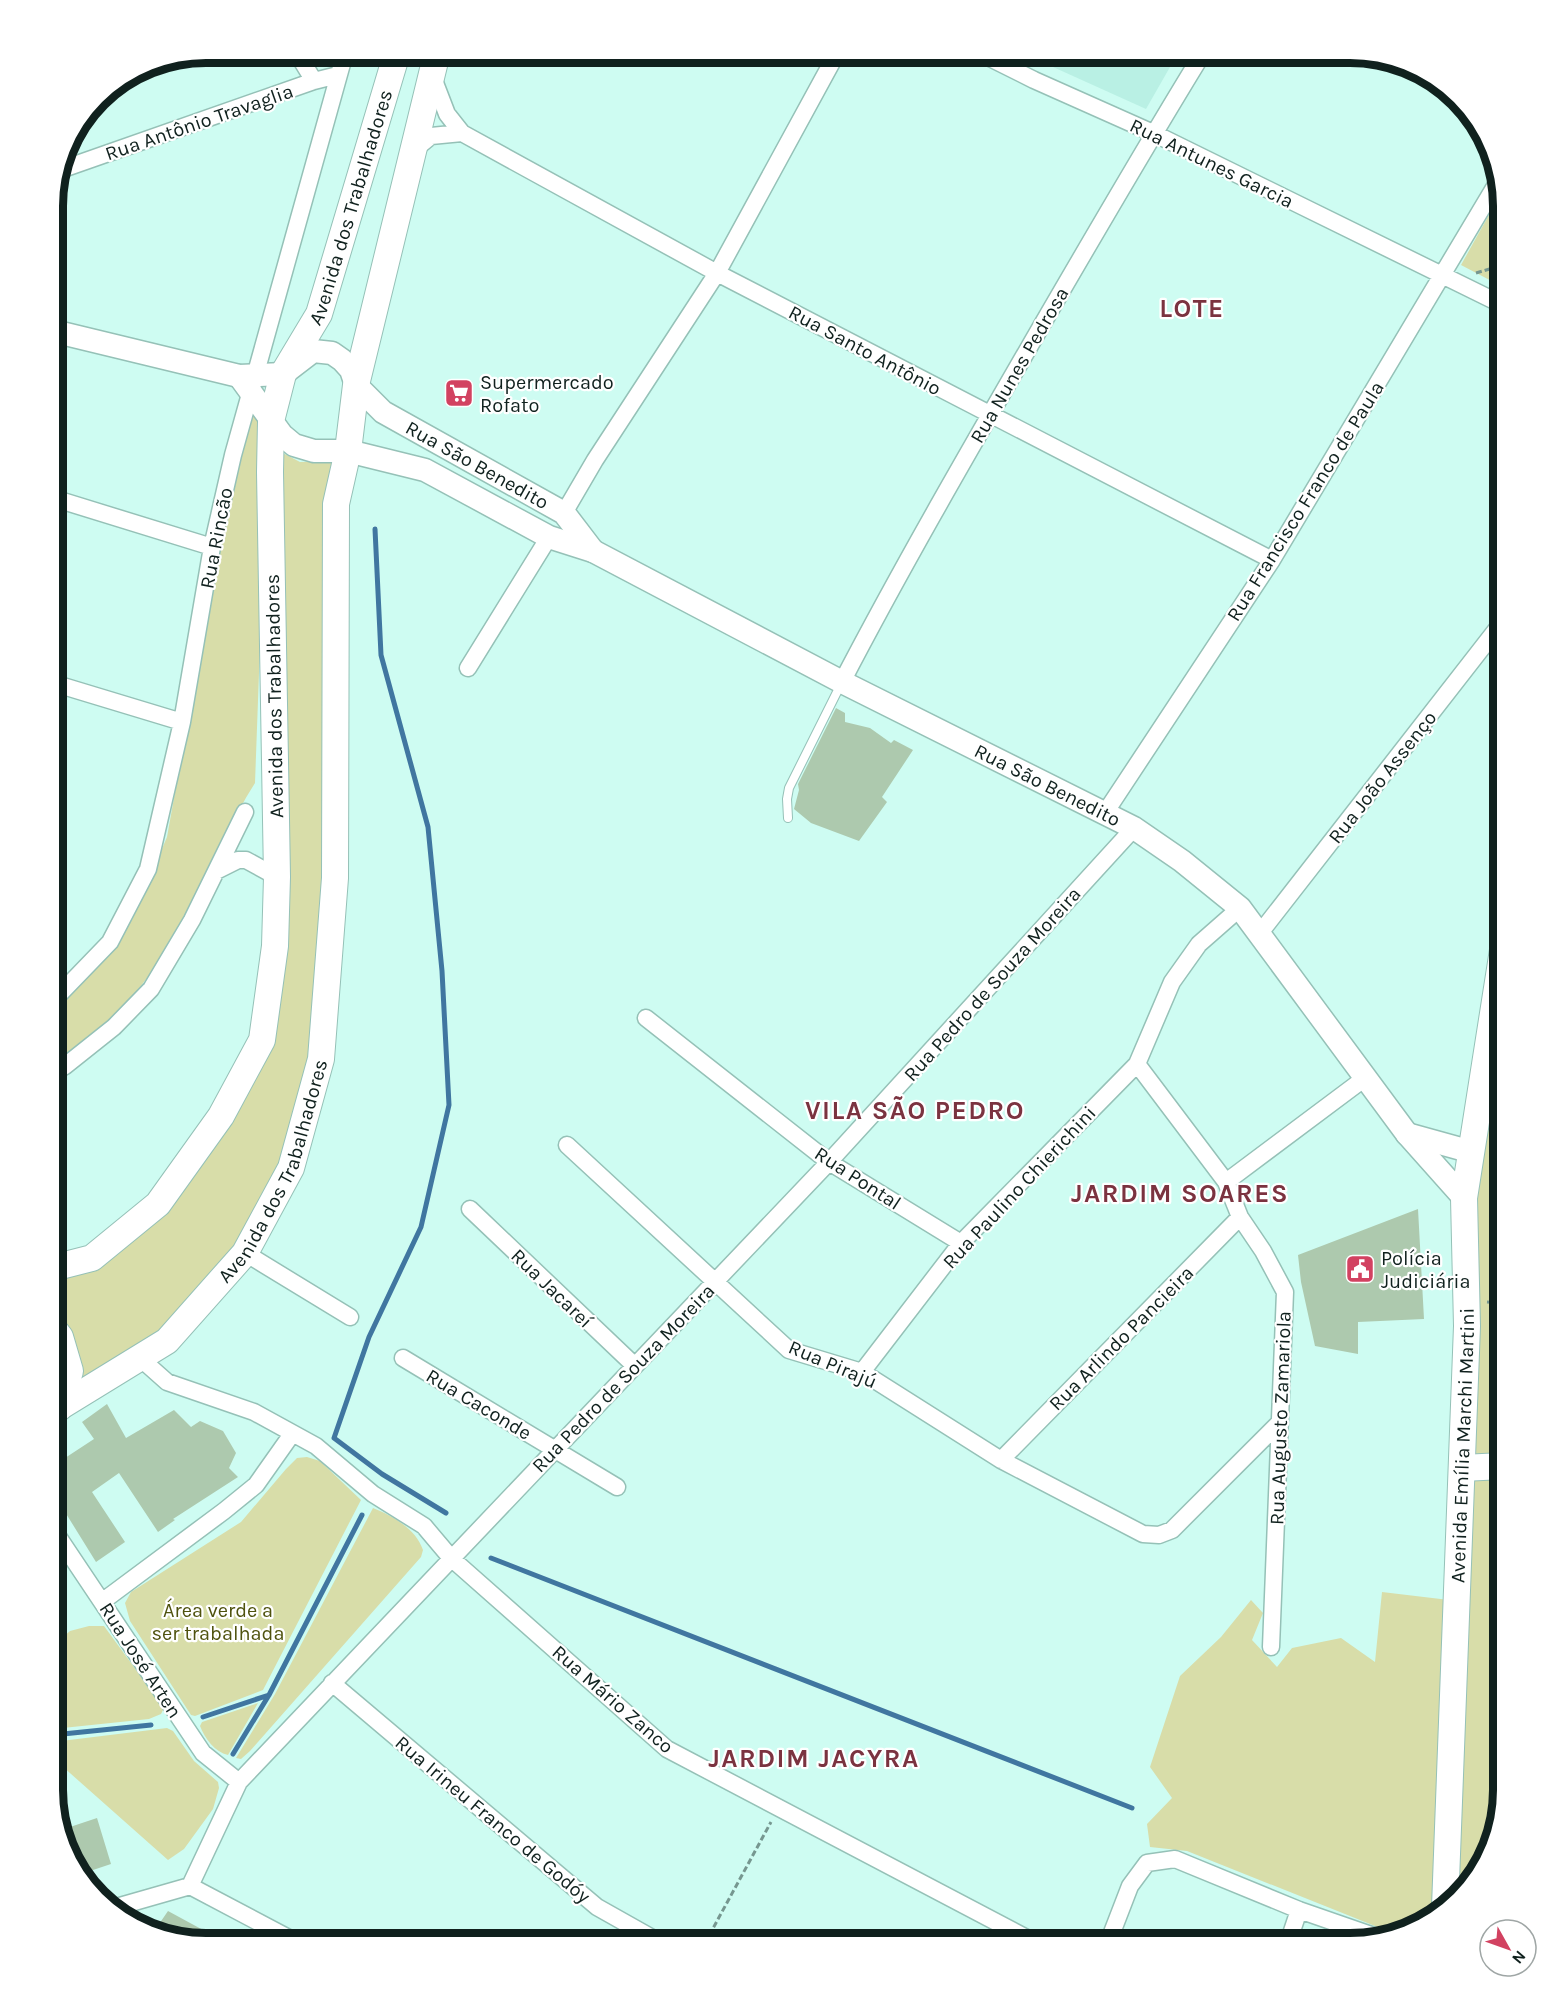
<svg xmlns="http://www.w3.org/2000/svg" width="1556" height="1996" font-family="Karla,sans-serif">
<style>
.built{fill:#b9f0e4}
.green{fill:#d8dda9}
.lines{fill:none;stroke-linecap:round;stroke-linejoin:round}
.stream{stroke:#4076a0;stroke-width:5}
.building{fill:#adc9ae}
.lane-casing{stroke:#95c1b7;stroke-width:10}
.street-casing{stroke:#95c1b7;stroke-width:19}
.secondary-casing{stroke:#95c1b7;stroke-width:25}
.primary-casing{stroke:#95c1b7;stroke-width:28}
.path{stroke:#769790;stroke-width:3;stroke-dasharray:6 3;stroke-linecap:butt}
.lane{stroke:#fff;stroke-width:8}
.street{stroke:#fff;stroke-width:16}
.secondary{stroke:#fff;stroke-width:22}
.primary{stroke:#fff;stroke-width:26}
.labels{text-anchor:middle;stroke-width:4.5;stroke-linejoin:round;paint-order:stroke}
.street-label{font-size:20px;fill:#10211e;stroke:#fff}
.poi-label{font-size:20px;fill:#10211e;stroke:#fff;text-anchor:start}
.park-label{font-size:20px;fill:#4f520e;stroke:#fff}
.district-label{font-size:26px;font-weight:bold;letter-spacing:1.5px;fill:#7b3340;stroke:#fff}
.rim{fill:none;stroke:#10211e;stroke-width:8}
</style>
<rect width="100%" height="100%" fill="#cefcf2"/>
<!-- built -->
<path class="built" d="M1022,53H1178L1146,109Z"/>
<!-- green -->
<path class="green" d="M1500,195L1503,206V287L1461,265Z
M253,405L268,426L255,783C231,820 216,862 195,901C159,968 120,1024 53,1063V1008L101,963L132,920L167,837L222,530Z
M277,450L300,462L336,461L328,870L314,1059L283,1166L239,1250L179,1319L72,1395L53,1318V1274L153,1219L276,1006Z
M1503,1009V1459L1471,1461L1474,1241L1478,1180Z
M307,1457L320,1461L361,1500L263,1690L195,1716L191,1715L130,1621L125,1603L131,1592L241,1522L286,1469L297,1458Z
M1503,1473V1790L1483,1866L1457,1894L1469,1478Z
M373,1508C393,1516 416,1529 423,1550L421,1557L250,1751L241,1759L236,1758L275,1694Z
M1382,1592L1449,1600L1441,1678L1436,1916L1390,1932L1187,1851L1150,1847L1147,1824L1172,1798L1150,1767L1180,1676L1221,1637L1251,1600L1263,1613L1252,1640L1277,1667L1292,1648L1341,1638L1375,1662Z
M89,1626H104L164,1708L161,1714L149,1719L53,1729V1646L70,1631Z
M258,1703L228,1755C215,1752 205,1739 200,1726L202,1722Z
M167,1728L173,1731L194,1761L218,1782L219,1788L213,1809L184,1849L168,1860L53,1758V1742Z"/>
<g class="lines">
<!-- stream -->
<path class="stream" d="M375,529L381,655L428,827L442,971L449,1105L421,1227L369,1337L334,1438L382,1474L446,1513
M491,1558L1132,1808
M203,1717L269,1695
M53,1735L151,1725
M233,1754L269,1695L362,1515"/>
</g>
<!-- building -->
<path class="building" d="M836,708L845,713V722L870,728L891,743L894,740L913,750L882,797L887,802L859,841L811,823L794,809L799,790L798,784Z
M1418,1209L1424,1319L1358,1322V1354L1315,1346L1301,1282L1298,1255Z
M107,1404L126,1438L174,1410L191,1427L200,1421L223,1431L236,1453L229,1468L238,1477L173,1519L175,1520L158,1532L119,1473L92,1492L125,1542L96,1562L65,1512L62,1514L53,1498V1438L65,1458L94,1439L82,1422Z
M97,1818L111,1864L78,1875L64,1829Z
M168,1911L227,1943H206L155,1930Z"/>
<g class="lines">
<!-- lane casing -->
<g class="lane-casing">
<path id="lane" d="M788,818L787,799L789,788L841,684"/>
</g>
<!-- street casing -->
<g class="street-casing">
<path id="street" d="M297,53L314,81
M980,53L1034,80L1153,133L1503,305
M432,75L447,114L462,133L717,273L1272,560
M414,150L431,136L462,133
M60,170L314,81L338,75
M53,498L212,547
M564,513L595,460L717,273L837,53
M468,668L549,537
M842,682C904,563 972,446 1039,330C1093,237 1147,144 1203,53
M53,683L182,722
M1105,813L1272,560L1497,183
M216,871L238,860H246L277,877
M1240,908L1199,944L1172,982L1137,1064L1226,1182L1240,1217L1263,1251L1285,1292L1271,1647
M1260,933L1503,621
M53,1001L110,942L148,869L182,722L212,547L233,455L345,53
M646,1018L829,1162L961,1243
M53,1073L65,1066L114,1027L151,989L192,920L245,812
M567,1145L789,1350L862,1372L1001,1460L1143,1534L1159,1535L1172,1530L1280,1422
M1226,1182L1365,1078
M470,1209L635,1366
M245,1253L350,1317
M140,1358L167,1382L254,1412L316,1446L373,1494L424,1526L451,1558L667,1749L1036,1943
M403,1358L617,1487
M862,1372L961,1243L1137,1064
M1001,1460L1240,1217
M53,1529L203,1753L239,1782
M103,1601L224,1511L256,1485L292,1434
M332,1683L597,1907L661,1943
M190,1886L298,1943
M113,1908L190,1886L239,1782L829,1162L1134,828
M1108,1943L1130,1886L1147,1863L1175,1859L1299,1910L1374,1936
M1288,1943L1299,1910"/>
</g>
<!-- secondary casing -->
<g class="secondary-casing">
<g id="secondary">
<path id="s1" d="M53,331L239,376L283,374L313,351L332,353L342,360L351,370L356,385L383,412L564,513L593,551"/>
<path id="s2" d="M239,376L282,435L294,445L314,451H348L425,470L549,537L593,551L842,682L1134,828L1182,861L1240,908L1407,1134L1464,1198"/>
<path d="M1407,1134L1472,1152"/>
</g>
</g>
<!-- primary casing -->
<g class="primary-casing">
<g id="primary">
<path id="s3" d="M53,1268L92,1258L158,1204L221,1116L262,1040L275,946L277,877L270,472L271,421L283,374L319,314L397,53"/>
<path d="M53,1328L60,1337L70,1371L59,1408"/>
<path id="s4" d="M53,1411L167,1341L245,1253L291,1168L321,1059L335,878L336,504L348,451L356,385L437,53"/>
<path d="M1462,1468L1503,1466"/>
<path id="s5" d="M1445,1907L1467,1326L1464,1198L1503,950"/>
</g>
</g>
<!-- path -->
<path class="path" d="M1476,273L1503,265
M1487,1302L1503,1303
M705,1943L771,1822"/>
<!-- lane -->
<use href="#lane" class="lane"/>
<!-- street -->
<use href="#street" class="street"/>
<!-- secondary -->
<use href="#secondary" class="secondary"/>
<!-- primary -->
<use href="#primary" class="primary"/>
</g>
<!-- icons -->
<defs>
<g id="supermarket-square" transform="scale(1.5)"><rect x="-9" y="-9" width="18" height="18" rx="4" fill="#d24261" stroke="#fff"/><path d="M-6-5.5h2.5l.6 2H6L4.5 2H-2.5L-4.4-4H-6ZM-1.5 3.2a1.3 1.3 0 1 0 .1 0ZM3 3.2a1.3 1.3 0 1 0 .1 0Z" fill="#fff"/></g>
<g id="civic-square" transform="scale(1.5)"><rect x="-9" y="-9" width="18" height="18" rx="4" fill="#d24261" stroke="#fff"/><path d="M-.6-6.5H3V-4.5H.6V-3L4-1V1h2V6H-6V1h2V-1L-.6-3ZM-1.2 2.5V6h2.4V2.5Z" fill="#fff"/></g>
</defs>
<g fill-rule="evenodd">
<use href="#supermarket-square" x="459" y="393"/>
<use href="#civic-square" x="1360" y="1269"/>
</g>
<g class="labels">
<!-- street labels -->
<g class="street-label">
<text transform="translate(199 122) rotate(-19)" y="7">Rua Antônio Travaglia</text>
<text transform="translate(1212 163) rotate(26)" y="7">Rua Antunes Garcia</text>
<text dy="7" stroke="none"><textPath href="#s3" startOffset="1170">Avenida dos Trabalhadores</textPath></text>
<text transform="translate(865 350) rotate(28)" y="7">Rua Santo Antônio</text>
<text transform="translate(1019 365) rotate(-60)" y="7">Rua Nunes Pedrosa</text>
<text dy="7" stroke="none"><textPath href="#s1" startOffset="480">Rua São Benedito</textPath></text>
<text transform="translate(1305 501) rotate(-58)" y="7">Rua Francisco Franco de Paula</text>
<text transform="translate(216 538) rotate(-79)" y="7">Rua Rincão</text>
<text transform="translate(274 696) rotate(-91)" y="7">Avenida dos Trabalhadores</text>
<text transform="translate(1382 777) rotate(-52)" y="7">Rua João Assenço</text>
<text dy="7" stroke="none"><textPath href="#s2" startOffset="921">Rua São Benedito</textPath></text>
<text transform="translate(992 984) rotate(-48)" y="7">Rua Pedro de Souza Moreira</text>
<text dy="7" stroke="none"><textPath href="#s4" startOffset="338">Avenida dos Trabalhadores</textPath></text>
<text transform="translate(858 1178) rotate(33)" y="7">Rua Pontal</text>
<text transform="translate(1019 1187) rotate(-47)" y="7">Rua Paulino Chierichini</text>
<text transform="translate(552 1288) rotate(44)" y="7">Rua Jacareí</text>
<text transform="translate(1121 1338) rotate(-45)" y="7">Rua Arlindo Pancieira</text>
<text transform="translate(833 1364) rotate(23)" y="7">Rua Pirajú</text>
<text transform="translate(623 1378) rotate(-46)" y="7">Rua Pedro de Souza Moreira</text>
<text transform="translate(479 1404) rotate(31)" y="7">Rua Caconde</text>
<text transform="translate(1280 1418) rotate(-88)" y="7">Rua Augusto Zamariola</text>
<text dy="7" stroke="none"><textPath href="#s5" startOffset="462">Avenida Emília Marchi Martini</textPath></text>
<text transform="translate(141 1660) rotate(57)" y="7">Rua José Arten</text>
<text transform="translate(613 1699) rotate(41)" y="7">Rua Mário Zanco</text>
<text transform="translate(493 1819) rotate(40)" y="7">Rua Irineu Franco de Godóy</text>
</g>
<!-- poi labels -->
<g class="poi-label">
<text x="480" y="389">Supermercado<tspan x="480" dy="23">Rofato</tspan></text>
<text x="1381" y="1265">Polícia<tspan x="1381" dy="23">Judiciária</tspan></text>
</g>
<!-- park labels -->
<g class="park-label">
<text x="218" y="1617">Área verde a<tspan x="218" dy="23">ser trabalhada</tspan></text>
</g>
<!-- district labels -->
<g class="district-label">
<text x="1192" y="317">LOTE</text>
<text x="915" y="1119">VILA SÃO PEDRO</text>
<text x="1180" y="1202">JARDIM SOARES</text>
<text x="814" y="1767">JARDIM JACYRA</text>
</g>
</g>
<!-- crop -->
<path d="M0 0H1556V1996H0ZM206 63H1350A143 143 0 0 1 1493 206V1790A143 143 0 0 1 1350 1933H206A143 143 0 0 1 63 1790V206A143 143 0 0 1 206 63Z" fill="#fff" fill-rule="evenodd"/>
<path class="rim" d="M206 63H1350A143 143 0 0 1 1493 206V1790A143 143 0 0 1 1350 1933H206A143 143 0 0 1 63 1790V206A143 143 0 0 1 206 63Z"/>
<!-- north arrow -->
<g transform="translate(1508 1948) rotate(130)"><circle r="28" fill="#ffffff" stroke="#9fa6a5" stroke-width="1.5"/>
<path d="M0-4.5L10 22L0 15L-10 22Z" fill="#d24261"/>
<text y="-9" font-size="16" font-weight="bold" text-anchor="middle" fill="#10211e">N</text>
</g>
</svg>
